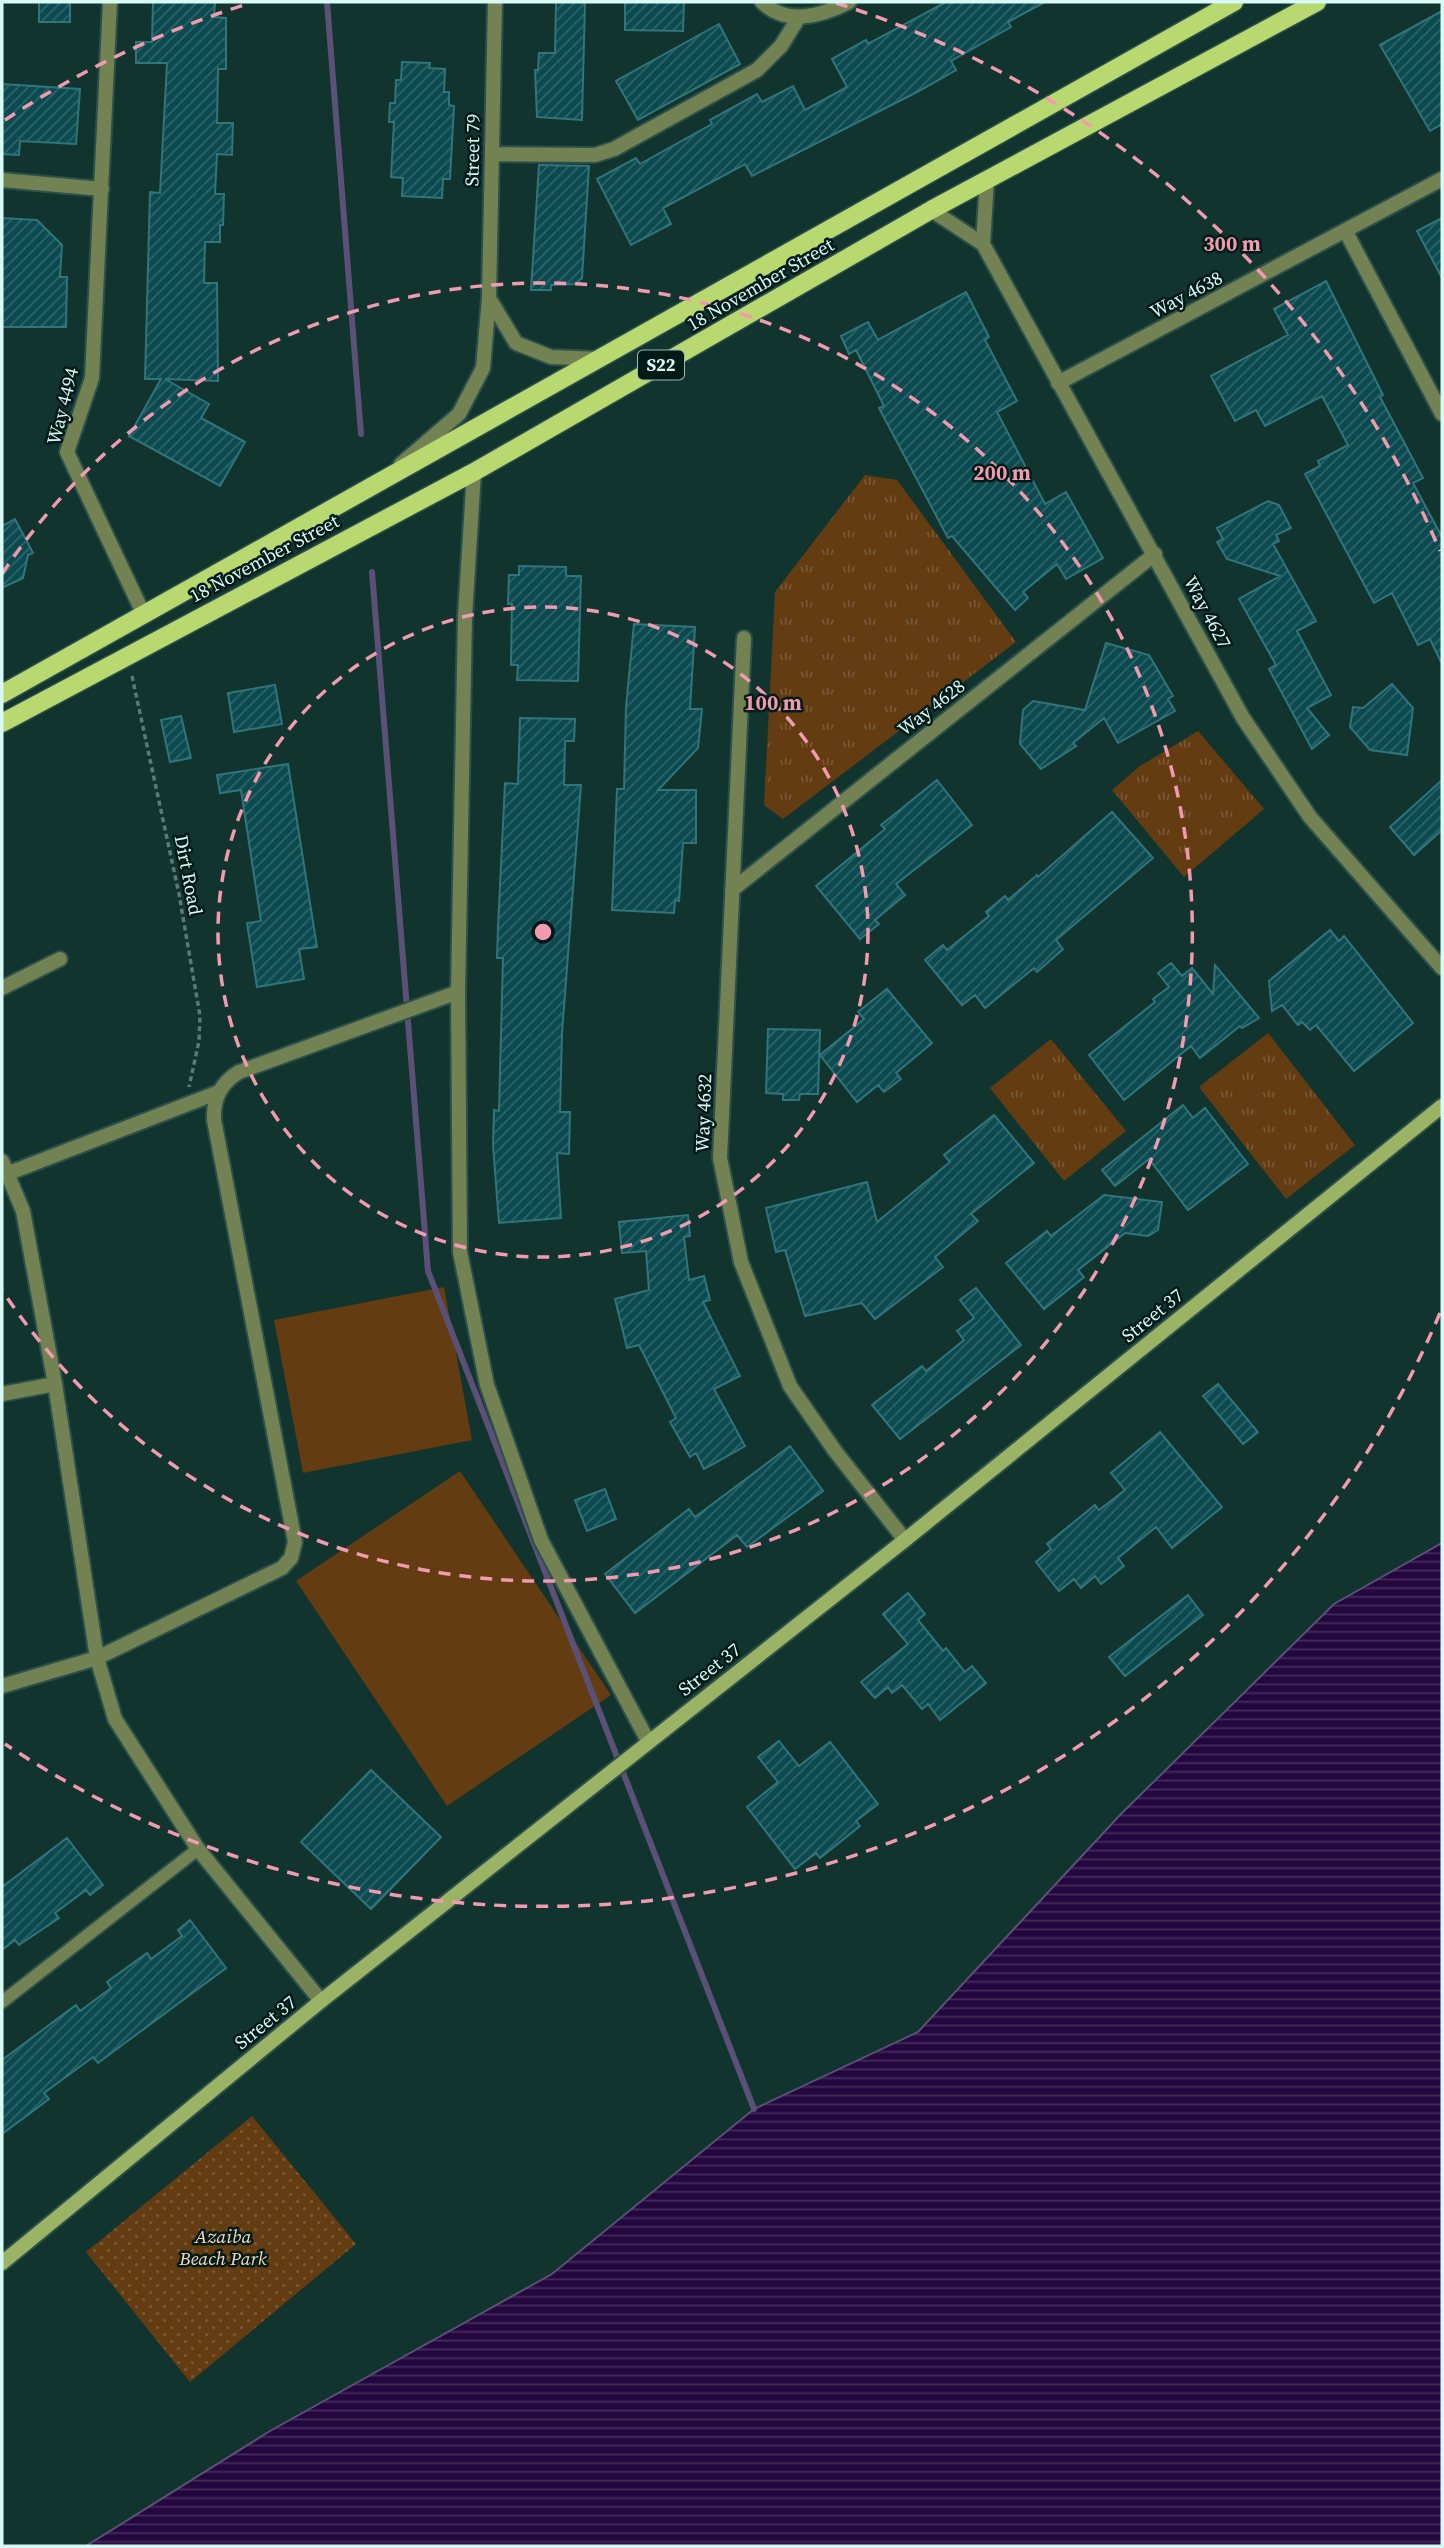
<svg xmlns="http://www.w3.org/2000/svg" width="1444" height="2548" font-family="'Source Serif 4',serif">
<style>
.grass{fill:url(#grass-tufts)}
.park{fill:url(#park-dots)}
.pitch{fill:#633c12}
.water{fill:url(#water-rules);stroke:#5b5075;stroke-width:2}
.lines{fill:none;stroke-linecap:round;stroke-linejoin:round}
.stream{stroke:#5b5075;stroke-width:6}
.building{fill:url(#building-hatch);stroke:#31757b;stroke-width:2}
.lane-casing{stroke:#2d504b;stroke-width:16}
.street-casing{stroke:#2d504b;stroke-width:18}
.secondary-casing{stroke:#2d504b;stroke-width:18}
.primary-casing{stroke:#2d504b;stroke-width:21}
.path{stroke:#587b75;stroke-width:3.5;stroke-dasharray:5 3.5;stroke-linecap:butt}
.lane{stroke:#728252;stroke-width:12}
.street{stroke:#728252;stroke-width:14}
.secondary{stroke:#9ab364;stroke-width:14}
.primary{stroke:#b8d870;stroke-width:18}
.ring{fill:none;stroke:#f29ab0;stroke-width:3.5;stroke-dasharray:12 9}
.labels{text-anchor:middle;stroke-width:5;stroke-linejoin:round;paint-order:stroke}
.shield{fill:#001a17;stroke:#98b7b2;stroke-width:2}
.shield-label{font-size:18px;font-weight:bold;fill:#d9faf4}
.street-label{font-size:19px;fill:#d9faf4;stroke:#001a17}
.park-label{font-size:19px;font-style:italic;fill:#f9d9bd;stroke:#001a17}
.centre{fill:#f29ab0;stroke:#001a17;stroke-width:3.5}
.ring-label{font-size:21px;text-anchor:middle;font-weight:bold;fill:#f29ab0;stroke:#001a17;stroke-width:5;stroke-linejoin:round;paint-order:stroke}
</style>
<defs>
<pattern id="grass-tufts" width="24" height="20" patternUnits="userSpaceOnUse" patternTransform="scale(1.75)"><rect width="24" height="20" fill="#633c12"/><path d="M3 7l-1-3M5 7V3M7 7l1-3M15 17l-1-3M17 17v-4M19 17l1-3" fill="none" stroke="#795935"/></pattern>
<pattern id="park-dots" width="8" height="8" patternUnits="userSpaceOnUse" patternTransform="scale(1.75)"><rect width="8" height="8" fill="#633c12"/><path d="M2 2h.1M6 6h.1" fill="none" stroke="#795935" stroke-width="1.8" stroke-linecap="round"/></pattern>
<pattern id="water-rules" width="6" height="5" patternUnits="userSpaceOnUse" patternTransform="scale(1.75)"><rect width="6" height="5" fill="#25073f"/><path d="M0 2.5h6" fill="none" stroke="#442c5b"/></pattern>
<pattern id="building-hatch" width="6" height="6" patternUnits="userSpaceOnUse" patternTransform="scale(1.75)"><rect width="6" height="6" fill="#0b4a4f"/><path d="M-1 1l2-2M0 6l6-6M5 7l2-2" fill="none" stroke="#2e6569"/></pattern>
</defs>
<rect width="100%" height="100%" fill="#11342f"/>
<!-- grass -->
<path class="grass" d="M865,475L897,480L1016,642L783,819L764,805L775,592Z
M1198,731L1264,809L1184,877L1112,790L1140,766Z
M1268,1033L1355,1145L1286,1199L1199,1087Z
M1051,1039L1126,1131L1064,1181L990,1088Z"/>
<!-- park -->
<path class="park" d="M252,2116L356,2244L190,2382L86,2252Z"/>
<!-- pitch -->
<path class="pitch" d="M444,1287L472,1440L303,1473L274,1320Z
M460,1471L611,1695L447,1806L296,1581Z"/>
<!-- water -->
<path class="water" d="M1442,1543V2546H86L270,2431L552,2274L754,2109L918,2032L1120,1815L1334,1604Z"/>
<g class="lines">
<!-- stream -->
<path class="stream" d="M327,2L361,434
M372,572L428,1271L754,2109"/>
</g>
<!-- building -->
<path class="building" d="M39,2H70V22H39Z
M153,2H215L214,17L226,18V69H218L217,123H233L232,155L217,154L215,194H224L223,225H220V242H205L204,283H217L218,381L165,379L209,404L201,418L245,442L220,486L129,436L161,379H145L150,192L160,193L167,63H136V42H152Z
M556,2H585L582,120L537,117L535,70H538L539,53H555Z
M625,2H684L683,31L625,30Z
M946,2H1045L1008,22L1011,27L951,61L956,70L917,92L752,176L745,164L663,208L671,224L631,245L597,179L636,158L640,164L712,124L710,120L757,94L762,102L793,86L805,110L847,87L832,59L866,40L868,44Z
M1442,11V124L1430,131L1380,45Z
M719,24L740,64L638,120L616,81Z
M402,62L430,63L429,68L445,69L444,92H449V105L454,106L450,179H443L442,198L402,196L403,178L391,177L394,122H389L390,103H395L396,80H401Z
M2,84L80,89L76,144L20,141L19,155L2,154Z
M539,165L589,166L582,278L575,284L551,285V290H531Z
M2,218L37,220L62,245L60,277H67L66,327H2Z
M1442,218V278L1417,231Z
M1326,281L1383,395L1380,397L1423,478L1413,483L1442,537V664L1430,639L1418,645L1392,593L1374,603L1305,474L1320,466L1318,461L1348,445L1322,396L1265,426L1256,410L1235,421L1211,376L1288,335L1274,309Z
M966,292L989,337L985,340L1017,401L997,412L1045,504L1066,492L1103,558L1066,579L1057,564L1023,592L1028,598L1015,610L952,536L948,538L879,408L884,406L856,350L849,354L841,336L868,322L878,340Z
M1268,501L1279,505L1291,528L1276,535L1279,541L1273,544L1316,621L1297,631L1331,695L1307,708L1329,735L1312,749L1269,669L1276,665L1239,599L1280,576L1227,559L1217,542L1223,539L1217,528Z
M15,519L33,553L28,555L23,578L2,588V526Z
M519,566L566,567V576H581L578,681L517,680L518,665H511L512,604H508L509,575H519Z
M634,624L695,627L690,709H702L698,748L658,790H696V843H683L679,901L675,900L674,913L612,910L617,789H624L626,707Z
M1106,643L1149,655L1173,696L1168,699L1175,711L1118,743L1104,718L1073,743L1076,746L1041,769L1020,744L1023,710L1033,701L1085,710Z
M1392,684L1413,708L1407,755L1370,750L1350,727L1353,707L1363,708Z
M275,685L282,724L234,732L228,693Z
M181,716L191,758L170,762L161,720Z
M520,718L575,719L574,741H565L564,785H581L562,1033L560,1112H570L569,1154L557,1153L561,1218L499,1223L493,1145L494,1110L499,1111L503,958H497L498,927L505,783L518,784Z
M288,764L317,947L299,949L304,979L257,987L247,923L261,921L241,790L220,793L217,775Z
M937,780L972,825L896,884L905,895L875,920L879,924L860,939L816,886L885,829L881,825Z
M1442,780V830L1414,855L1390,827Z
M1112,812L1153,858L1056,940L1063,949L1037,972L1034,968L985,1008L975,995L962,1005L925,960L943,945L947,950L989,916L986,912L1005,896L1008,900L1037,875L1038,877Z
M1330,930L1339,941L1344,936L1413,1023L1354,1071L1316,1025L1310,1030L1302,1022L1298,1025L1282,1005L1272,1011L1269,981Z
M1171,963L1182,976L1192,968L1213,994L1215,965L1259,1018L1242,1028L1240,1026L1200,1058L1191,1046L1124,1100L1089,1055L1155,1002L1153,999L1169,987L1158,973Z
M887,989L932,1043L896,1073L901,1079L884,1092L878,1085L857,1102L820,1055L864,1019L858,1012Z
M768,1029L820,1030L818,1094H800L799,1100H783V1094L766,1093Z
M1183,1105L1193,1118L1205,1108L1248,1164L1188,1210L1149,1159L1115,1186L1102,1170Z
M994,1115L1034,1163L971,1214L978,1221L935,1257L943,1267L875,1319L862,1303L805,1316L785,1250L776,1252L766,1208L867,1182L877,1222L950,1162L944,1155Z
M1104,1195L1162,1202L1158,1230L1148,1236L1125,1233L1078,1270L1084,1277L1044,1309L1006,1263L1047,1231L1051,1236Z
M688,1215L690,1236L684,1237L689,1280L704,1276L710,1300L703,1302L740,1376L714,1389L745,1446L704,1469L696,1453L690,1457L670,1422L676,1418L639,1345L627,1348L615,1299L649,1290L646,1251L622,1253L619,1222Z
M976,1288L1021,1345L900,1439L872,1405L922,1366L926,1371L964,1340L957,1331L974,1318L960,1300Z
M1218,1384L1258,1432L1243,1444L1203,1396Z
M1160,1432L1222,1507L1172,1548L1156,1527L1118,1558L1124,1566L1101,1584L1095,1576L1081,1588L1074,1579L1059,1591L1036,1562L1051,1549L1047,1544L1095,1505L1099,1510L1125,1490L1111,1473Z
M790,1446L823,1491L747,1547L737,1535L635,1613L605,1574L689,1509L695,1517Z
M605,1489L616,1519L587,1531L575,1500Z
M908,1593L925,1614L918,1620L943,1651L946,1648L965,1672L972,1666L986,1683L940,1720L928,1704L922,1709L902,1685L892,1693L888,1687L875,1698L861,1682L908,1644L883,1614Z
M1188,1595L1203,1615L1125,1676L1109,1657Z
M779,1741L799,1766L830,1742L878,1804L856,1821L860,1826L820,1858L816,1853L795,1869L747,1807L778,1782L758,1757Z
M371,1770L441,1837L371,1909L301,1842Z
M67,1838L103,1885L90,1895L86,1890L55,1913L59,1918L19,1945L15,1940L2,1950V1887Z
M190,1920L226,1968L98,2063L93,2057L44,2093L49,2099L2,2134V2060L76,2005L80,2011L111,1988L107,1982L147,1953L151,1959L182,1936L178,1930Z"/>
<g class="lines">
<!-- lane casing -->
<g class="lane-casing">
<path id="lane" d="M2,2002L198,1849"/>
</g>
<!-- street casing -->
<g class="street-casing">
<path id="street" d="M110,2L92,378L67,452L144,615
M762,2C786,26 822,16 849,2
M492,154L595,155L614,149L757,70L781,46L799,17
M2,180L102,189
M931,210L983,244L1243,718L1310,817L1442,968
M1346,232L1442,414
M983,244L987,179
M489,298L516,343L551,357L601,359
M1058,383L1442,179
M401,464L459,414L483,368L489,298L495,2
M474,472L465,616L458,992L460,1252L487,1385L541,1540L648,1741
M744,638L720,1158L741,1262L790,1386L835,1451L905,1540
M732,890L1155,554
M2,988L60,959
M2,1161L23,1211L55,1384L97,1658L115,1719L198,1849L321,2001
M9,1173L219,1092
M2,1394L55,1384
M2,1686L97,1658L282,1568L291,1558L295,1542L214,1120C213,1098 221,1083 239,1072L458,992"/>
</g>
<!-- secondary casing -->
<g class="secondary-casing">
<path id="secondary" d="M2,2263L321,2001L905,1540L1442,1106"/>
</g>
<!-- primary casing -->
<g class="primary-casing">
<path id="primary" d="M2,694L1234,2
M2,723L474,472L931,210L1317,2"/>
</g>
<!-- path -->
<path class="path" d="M132,676L179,894L200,1016L199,1041L189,1087"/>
<!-- lane -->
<use href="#lane" class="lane"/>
<!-- street -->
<use href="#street" class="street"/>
<!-- secondary -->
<use href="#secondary" class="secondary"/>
<!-- primary -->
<use href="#primary" class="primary"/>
</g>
<!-- distance rings -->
<g class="ring">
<circle cx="543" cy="932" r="325"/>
<path d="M2 574A649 649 0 1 1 2 1290"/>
<path d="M1440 1313A974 974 0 0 1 5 1744M5 120A974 974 0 0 1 250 3M836 3A974 974 0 0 1 1440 551"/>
</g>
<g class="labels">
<!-- shield labels -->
<rect class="shield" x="638" y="350.5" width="46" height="29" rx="5"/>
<g class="shield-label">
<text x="661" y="371">S22</text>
</g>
<!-- street labels -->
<g class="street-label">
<text transform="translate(472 150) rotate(-89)" y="7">Street 79</text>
<text transform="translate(760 284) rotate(-30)" y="7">18 November Street</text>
<text transform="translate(1186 294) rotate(-28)" y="7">Way 4638</text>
<text transform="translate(62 406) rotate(-76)" y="7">Way 4494</text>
<text transform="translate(264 558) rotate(-28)" y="7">18 November Street</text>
<text transform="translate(1208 612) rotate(62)" y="7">Way 4627</text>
<text transform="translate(931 707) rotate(-38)" y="7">Way 4628</text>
<text transform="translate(189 875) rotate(79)" y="7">Dirt Road</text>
<text transform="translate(703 1113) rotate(-88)" y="7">Way 4632</text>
<text transform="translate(1152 1315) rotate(-39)" y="7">Street 37</text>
<text transform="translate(709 1669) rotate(-38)" y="7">Street 37</text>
<text transform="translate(265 2022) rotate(-39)" y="7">Street 37</text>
</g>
<!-- park labels -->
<g class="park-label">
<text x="223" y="2243">Azaiba<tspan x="223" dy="22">Beach Park</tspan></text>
</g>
</g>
<circle cx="543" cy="932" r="10" class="centre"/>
<g class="ring-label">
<text x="1232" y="251">300 m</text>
<text x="1002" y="480">200 m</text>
<text x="773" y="710">100 m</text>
</g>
<!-- border -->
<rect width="1444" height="2548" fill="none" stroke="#d9faf4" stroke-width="7"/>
</svg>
